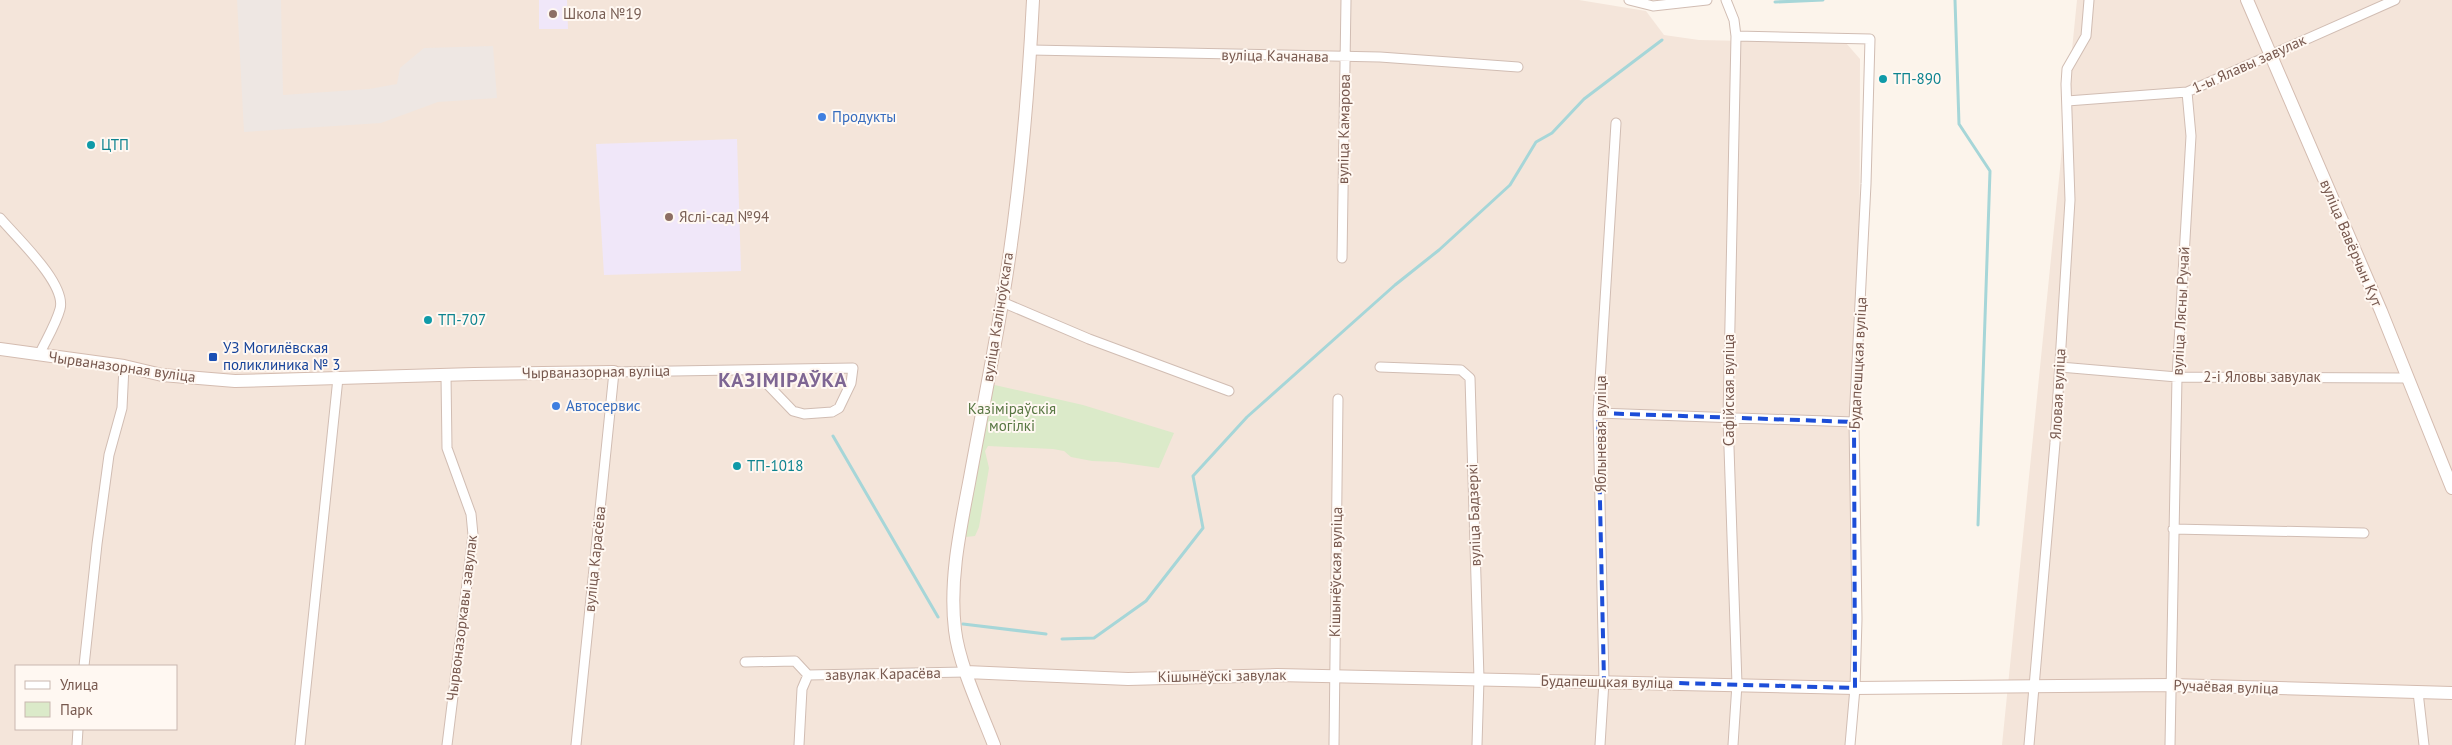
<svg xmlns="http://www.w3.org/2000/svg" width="2452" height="745" font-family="'PT Sans',sans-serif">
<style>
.residential{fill:#f4e5da;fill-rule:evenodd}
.industrial{fill:#eee7e3}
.education{fill:#f0e7f9}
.green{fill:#dbeac9}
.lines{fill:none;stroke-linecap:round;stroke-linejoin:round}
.stream{stroke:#a6d6d8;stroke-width:3}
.street-casing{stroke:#d1bdb3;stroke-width:11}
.secondary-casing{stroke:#d4bcb0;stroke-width:14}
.street{stroke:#fff;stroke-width:9}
.secondary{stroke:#fff;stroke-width:12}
.marked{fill:none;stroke:#1d4ed8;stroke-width:4;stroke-dasharray:10 6;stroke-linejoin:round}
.education-dot{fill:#8d6e63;stroke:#fff8f2;stroke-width:2}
.culture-dot{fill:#0f9aa8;stroke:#fff8f2;stroke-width:2}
.shop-dot{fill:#3f7fe0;stroke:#fff8f2;stroke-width:2}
.transit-dot{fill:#1a4fb4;stroke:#fff8f2;stroke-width:2}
.labels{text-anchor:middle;stroke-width:4;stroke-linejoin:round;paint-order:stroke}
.education-label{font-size:15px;fill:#785e54;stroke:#fff8f2;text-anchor:start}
.street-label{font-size:15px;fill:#77584e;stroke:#fff8f2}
.culture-label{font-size:15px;fill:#0d838f;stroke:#fff8f2;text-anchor:start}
.shop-label{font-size:15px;fill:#366cbe;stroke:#fff8f2;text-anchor:start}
.transit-label{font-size:15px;fill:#164399;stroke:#fff8f2;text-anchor:start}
.park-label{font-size:15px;fill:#587743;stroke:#fff8f2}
.district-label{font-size:20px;font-weight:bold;letter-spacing:1px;fill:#7e6693;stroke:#fff8f2}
</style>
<rect width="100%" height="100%" fill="#fcf4eb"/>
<!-- residential -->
<path class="residential" d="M0,0H1579L1646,11L1664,35L1699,40L1846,43L1860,59L1858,683L1855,745H0ZM16,666H176V729H16Z
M2077,0H2452V745H2002Z"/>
<!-- industrial -->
<path class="industrial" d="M237,0H281L283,95L369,89L397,84L400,68L424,48L493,46L497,98L438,102L381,123L244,132Z"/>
<!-- education -->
<path class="education" d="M539,0H567L568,29H539Z
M737,139L741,271L604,275L596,144Z"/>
<!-- green -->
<path class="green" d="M990,384L1083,405L1174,433L1159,468L1117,462L1092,461L1071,457L1064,451L1053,449L988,446L985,451L989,468L979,527L975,536L966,537L964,528Z"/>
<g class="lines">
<!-- stream -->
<path class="stream" d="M1955,0L1959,124L1990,171L1978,525
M1775,2L1823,0
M833,436L938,617
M963,624L1046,634
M1062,639L1094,638L1146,601L1203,528L1193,476L1247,417L1395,285L1439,250L1510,185L1536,142L1552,133L1584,99L1662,40"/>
<!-- street casing -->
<g class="street-casing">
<path id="street" d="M1629,0L1653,6L1707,0
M1726,0L1734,20L1736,36L1870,39L1866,184L1854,422L1857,619L1855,688L1850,745
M1031,50L1380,57L1518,67
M2067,101L2187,92L2395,0
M0,218C16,237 67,284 60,309C56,324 46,340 39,355
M1342,258L1346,0
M1002,302L1089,339L1229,391
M1380,367L1461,370L1470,378L1479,679L1477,745
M2060,367L2177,377L2406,378
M446,376L447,448L471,514L473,535L447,745
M1598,413L1854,422
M2173,529L2364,533
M745,662L795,661L808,675L966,672
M84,666L97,544L109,455L122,408L124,366
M2418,692L2424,745
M77,745L78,729
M300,745L338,378
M576,745L614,372L853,368L851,383L839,408L832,412L804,414L793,411L769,386L759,370
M799,745L802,689L808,675
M1334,745L1338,399
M1600,745L1604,681L1598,413L1616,123
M1733,745L1737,684L1728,418L1736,36
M2029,745L2055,443L2070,200L2066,84L2067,69L2086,36L2089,0
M2170,745L2177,377L2191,136L2187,92"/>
</g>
<!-- secondary casing -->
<g class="secondary-casing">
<path id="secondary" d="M2247,0L2381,311L2452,488
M0,349L124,366L162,375L235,381L474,374L614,372
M966,672L1128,679L1277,675L1855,688L2171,685L2452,693
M994,745C981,711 959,665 955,630C949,581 960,530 969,483C980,423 992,363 1002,303C1019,203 1028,101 1033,0"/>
</g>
<!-- street -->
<use href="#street" class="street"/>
<!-- secondary -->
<use href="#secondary" class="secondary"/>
</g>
<!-- marked area -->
<path class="marked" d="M1598,413L1854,422L1855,688L1604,681Z"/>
<!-- markers -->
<g class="education-dot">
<circle cx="553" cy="14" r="5"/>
<circle cx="669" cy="217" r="5"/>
</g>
<g class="culture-dot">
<circle cx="1883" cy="79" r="5"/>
<circle cx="91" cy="145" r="5"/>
<circle cx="428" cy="320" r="5"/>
<circle cx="737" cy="466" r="5"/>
</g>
<g class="shop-dot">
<circle cx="822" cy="117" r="5"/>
<circle cx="556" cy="406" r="5"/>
</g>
<rect class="transit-dot" x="208" y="352" width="10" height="10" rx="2.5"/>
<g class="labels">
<!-- education labels -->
<g class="education-label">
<text x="563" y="19">Школа №19</text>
<text x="679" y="222">Яслі-сад №94</text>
</g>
<!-- street labels -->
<g class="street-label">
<text transform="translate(1275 56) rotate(1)" y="5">вуліца Качанава</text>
<text transform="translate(2249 64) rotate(-24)" y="5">1-ы Ялавы завулак</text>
<text transform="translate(1344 129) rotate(-89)" y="5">вуліца Камарова</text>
<text transform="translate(2351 243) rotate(67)" y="5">вуліца Вавёрчын Кут</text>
<text transform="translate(2181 311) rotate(-87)" y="5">вуліца Лясны Ручай</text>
<text transform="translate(998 317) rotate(-81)" y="5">вуліца Каліноўскага</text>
<text transform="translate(1858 363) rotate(-87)" y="5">Будапешцкая вуліца</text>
<text transform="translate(122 367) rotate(8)" y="5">Чырваназорная вуліца</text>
<text transform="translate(596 372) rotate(-1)" y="5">Чырваназорная вуліца</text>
<text x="2262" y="382">2-і Яловы завулак</text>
<text transform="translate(1729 390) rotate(-90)" y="5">Сафійская вуліца</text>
<text transform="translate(2058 394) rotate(-87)" y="5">Яловая вуліца</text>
<text transform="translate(1601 434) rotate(-90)" y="5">Яблыневая вуліца</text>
<text transform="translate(1474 515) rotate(-92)" y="5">вуліца Бадзеркі</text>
<text transform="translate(595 559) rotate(-84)" y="5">вуліца Карасёва</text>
<text transform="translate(1336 572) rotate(-89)" y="5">Кішынёўская вуліца</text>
<text transform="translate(462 618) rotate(-83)" y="5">Чырвоназоркавы завулак</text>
<text transform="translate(883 674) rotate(-1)" y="5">завулак Карасёва</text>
<text transform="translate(1222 676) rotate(-1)" y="5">Кішынёўскі завулак</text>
<text transform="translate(1607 682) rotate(1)" y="5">Будапешцкая вуліца</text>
<text transform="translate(2226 687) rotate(2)" y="5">Ручаёвая вуліца</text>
</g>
<!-- culture labels -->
<g class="culture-label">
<text x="1893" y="84">ТП-890</text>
<text x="101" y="150">ЦТП</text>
<text x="438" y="325">ТП-707</text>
<text x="747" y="471">ТП-1018</text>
</g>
<!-- shop labels -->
<g class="shop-label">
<text x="832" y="122">Продукты</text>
<text x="566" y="411">Автосервис</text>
</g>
<!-- transit labels -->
<g class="transit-label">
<text x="223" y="353">УЗ Могилёвская<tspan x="223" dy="17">поликлиника № 3</tspan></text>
</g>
<!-- park labels -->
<g class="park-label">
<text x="1012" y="414">Казіміраўскія<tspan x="1012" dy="17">могілкі</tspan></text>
</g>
<!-- district labels -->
<g class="district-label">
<text x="783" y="387">КАЗІМІРАЎКА</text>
</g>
</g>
<!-- legend -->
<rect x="15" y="665" width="162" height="65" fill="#fff8f2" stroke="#c9b8b0"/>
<rect x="25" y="681" width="25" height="8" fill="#ffffff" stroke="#c9b8b0"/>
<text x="60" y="690" font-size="15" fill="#77584e">Улица</text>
<rect x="25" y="702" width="25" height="15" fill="#dbeac9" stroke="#c9b8b0"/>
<text x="60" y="715" font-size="15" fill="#77584e">Парк</text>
</svg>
